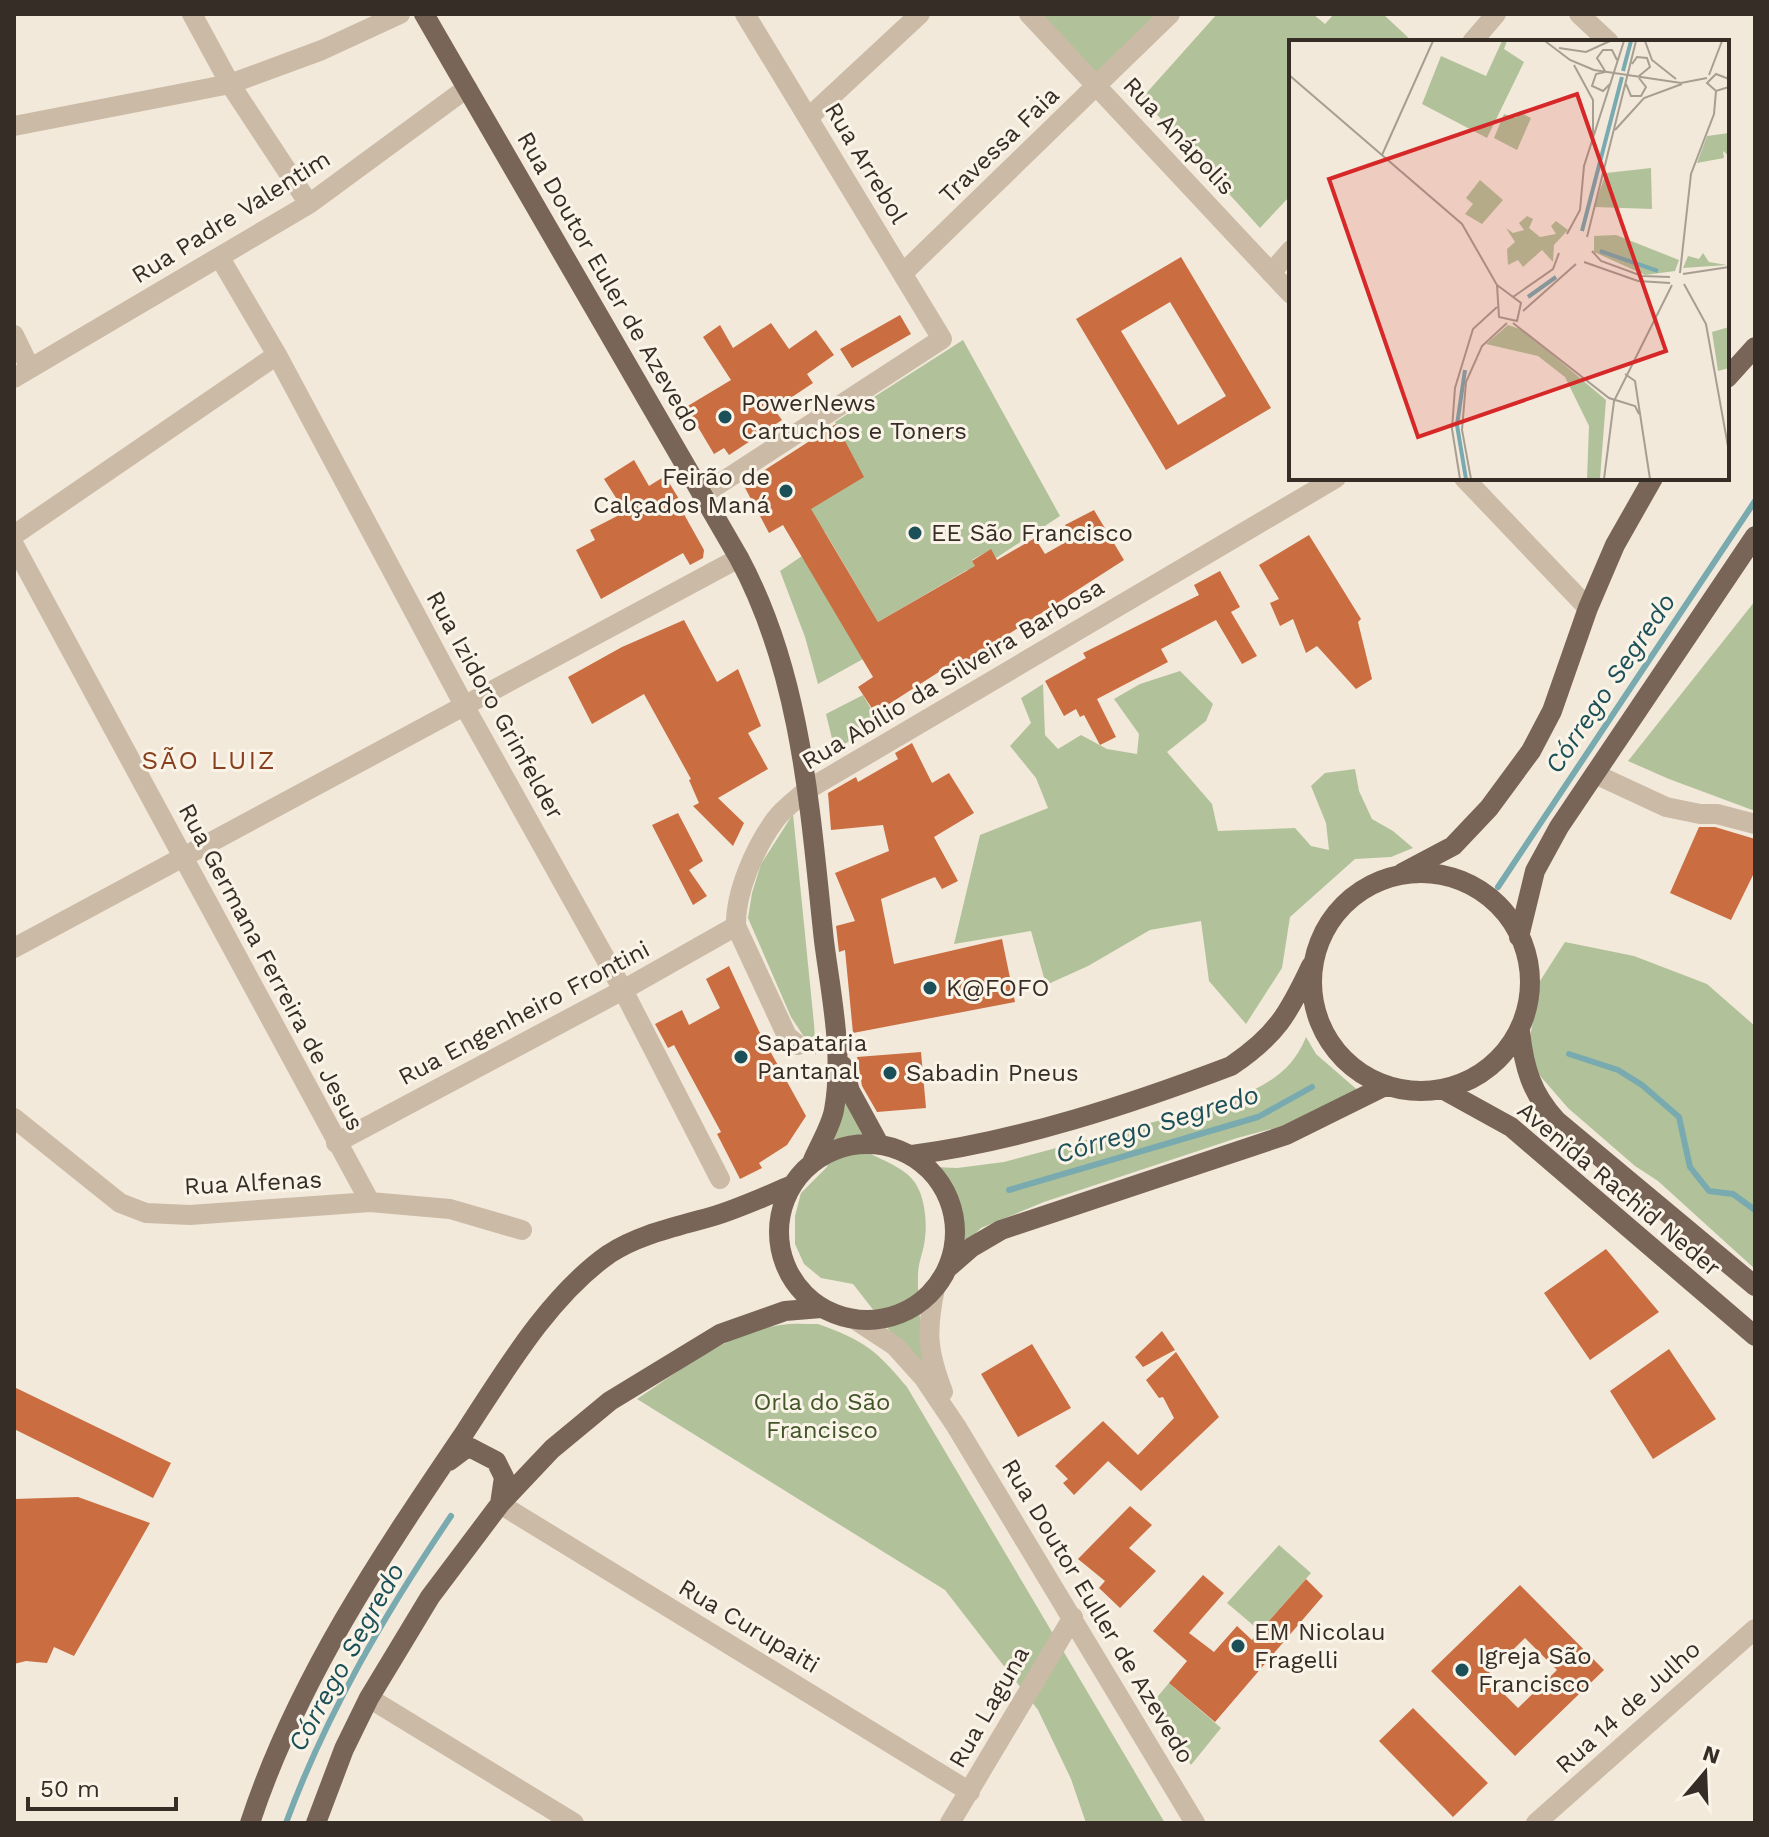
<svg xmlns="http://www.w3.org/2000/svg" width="1769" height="1837" font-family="'Work Sans',sans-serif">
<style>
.green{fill:#b1c29a}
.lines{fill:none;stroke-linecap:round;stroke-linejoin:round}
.stream{stroke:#78aab0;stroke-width:6}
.building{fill:#ca6d41;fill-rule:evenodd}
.minor{stroke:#cbbaa6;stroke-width:20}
.major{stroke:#796558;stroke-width:20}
.poi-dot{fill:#1b5059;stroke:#faf3e7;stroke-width:3}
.labels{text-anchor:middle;stroke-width:6;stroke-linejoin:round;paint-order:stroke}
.street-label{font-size:24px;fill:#372d27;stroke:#faf3e7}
.poi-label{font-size:24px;fill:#372d27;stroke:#faf3e7;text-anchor:start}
.park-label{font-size:24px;fill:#42562a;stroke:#faf3e7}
.water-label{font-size:26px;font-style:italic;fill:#1b5059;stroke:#faf3e7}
.neighbourhood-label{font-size:26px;letter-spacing:2px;fill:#883f1d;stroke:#faf3e7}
.inset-river{fill:none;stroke:#78aab0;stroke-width:4}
.inset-road{fill:none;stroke:#a79e92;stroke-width:2}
.view{fill:#d62828;fill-opacity:0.15;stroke:#d62828;stroke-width:4}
.inset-edge{fill:none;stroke:#372d27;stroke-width:4}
</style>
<rect width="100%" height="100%" fill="#f2e9da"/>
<!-- green -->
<path class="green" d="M1029,14H1170L1097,87Z
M1217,14H1313L1325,24L1334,14H1383L1413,42H1291V195L1260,228L1142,98Z
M963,340L1060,516L996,558L990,550L972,560L978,572L967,570L878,622L825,532L790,521L862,477L835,422Z
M802,556L863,659L818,684L805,637L780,571Z
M1755,601V811L1669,779L1628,761Z
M1180,671L1213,704L1206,721L1167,752L1212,804L1218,831L1295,828L1311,846L1329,850L1326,823L1311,786L1325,773L1355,769L1359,791L1372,819L1393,831L1413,848L1391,857L1355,859L1290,917L1282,968L1246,1024L1209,981L1201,921L1150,930L1088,966L1046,985L1031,931L954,944L980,835L1048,808L1036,778L1010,746L1031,723L1021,698L1043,684L1045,735L1058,749L1081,735L1107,749L1137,754L1139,734L1114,699L1140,684Z
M863,695L878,721L835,751L826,714Z
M793,814L814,1024L816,1055L791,1017L748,918L752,893L761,864Z
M1565,942L1634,956L1707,984L1755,1026V1269L1658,1181L1635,1166L1568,1108L1535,1070L1528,1049L1540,981Z
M1306,1037L1316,1054L1361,1093L1283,1126L1237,1138L1044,1202L981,1228L958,1250C969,1219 957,1188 934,1167L957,1168L1004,1162L1221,1104C1259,1088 1290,1077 1306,1037Z
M846,1091L871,1154C888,1163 911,1170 919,1190C925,1203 927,1224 925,1238C924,1251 918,1262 918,1275C917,1317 924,1355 940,1395L853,1284L821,1278L804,1264L795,1244V1216L801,1193L827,1167Z
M818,1324C865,1341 875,1349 907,1387L1165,1823H1086L1071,1779L1038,1710L945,1590L637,1399C681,1370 727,1333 780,1325C792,1323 805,1324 818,1324Z
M1279,1545L1311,1573L1260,1631L1227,1603Z
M1169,1683L1221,1728L1191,1765L1153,1702Z"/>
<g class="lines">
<!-- stream -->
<path class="stream" d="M1498,887L1755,501
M1569,1054L1618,1070L1642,1085L1679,1117L1690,1167L1709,1191L1733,1194L1755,1210
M1009,1190L1258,1117L1312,1087
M286,1823C326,1714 386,1612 451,1516"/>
</g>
<!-- building -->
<path class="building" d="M1181,257L1271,408L1166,470L1076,319ZM1170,302L1226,396L1178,425L1121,331Z
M900,315L911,334L852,368L840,349Z
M771,323L789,349L816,330L834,355L807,374L813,383L774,409L782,420L729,455L724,448L714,454L686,407L731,380L703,337L720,325L733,348Z
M836,424L864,477L811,509L878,622L975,566L972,561L991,549L997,560L1035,538L1045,554L1073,538L1065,525L1094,510L1124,560L959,666L956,661L875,713L858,687L873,677L783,525L769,533L743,484Z
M634,460L649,486L665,476L679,499L676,500L704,550L703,558L690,565L683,553L601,599L576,550L595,540L590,530L625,512L604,479Z
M1309,535L1361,619L1358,622L1372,679L1356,689L1317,646L1306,653L1293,619L1280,626L1270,603L1279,599L1259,565Z
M1220,571L1240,607L1231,612L1257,656L1242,664L1216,620L1214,621L1161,649L1168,662L1097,699L1116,737L1100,745L1084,715L1080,717L1076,709L1064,716L1045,681L1086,658L1083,653L1199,595L1194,585Z
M684,620L717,682L738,669L761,726L748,733L768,769L718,798L744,823L733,846L693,806L699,803L689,780L691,779L644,694L592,724L568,677L622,647Z
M912,743L932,783L949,773L974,813L934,837L958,881L942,889L935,877L881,899L894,964L1002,939L1015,1002L853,1033L845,950L839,952L836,926L855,921L835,873L889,851L883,825L831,830L828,793L856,777L858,782L898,759L895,753Z
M678,813L703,861L689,870L707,896L693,905L652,825Z
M1699,827H1715L1755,839V871L1731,920L1670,893Z
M729,966L759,1031L806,1116L787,1145L759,1163L762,1168L740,1179L717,1134L721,1132L674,1045L668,1048L655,1024L682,1010L689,1025L720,1008L706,979Z
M921,1052L926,1108L877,1112L862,1086L857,1057Z
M1606,1249L1659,1312L1590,1360L1544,1293Z
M1162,1331L1175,1350L1143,1367L1135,1357Z
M1032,1344L1071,1408L1018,1437L981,1374Z
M1669,1349L1716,1419L1653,1459L1610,1391Z
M1176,1352L1219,1417L1141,1491L1108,1461L1074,1495L1063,1483L1068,1479L1055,1466L1103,1421L1138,1455L1174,1418L1163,1397L1159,1398L1146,1380Z
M14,1387L171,1463L153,1498L14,1429Z
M78,1497L150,1523L74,1656L54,1647L47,1663L26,1661L14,1664V1499Z
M1130,1506L1152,1525L1129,1548L1156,1571L1120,1608L1099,1588L1105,1581L1078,1559Z
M1203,1575L1224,1593L1189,1633L1214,1652L1237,1626L1252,1640L1306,1579L1323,1596L1215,1722L1169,1683L1187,1661L1153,1631Z
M1520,1585L1604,1670L1515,1756L1431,1671ZM1525,1638L1557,1670L1518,1708L1486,1676Z
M1413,1708L1488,1783L1453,1817L1379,1741Z"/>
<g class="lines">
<!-- minor -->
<path class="minor" d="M192,14L230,84L309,204
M1029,14L1291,294
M1579,14L1609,42
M1472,42L1496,14
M808,118L920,14
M14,126L230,84L322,50L400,14
M220,258L277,355L465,707L623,990L720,1179
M903,273L1170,14
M1271,273L1291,250
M14,335L30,368
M14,378L309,204L467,88
M1464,478L1588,608
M702,495L942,339L745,14
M14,535L277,355
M14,545L370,1202
M1595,774L1666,807L1700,814H1717L1755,824
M14,948L739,558
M798,1045L787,1036L736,926C735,893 755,847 775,820C783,809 797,799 807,790L1336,478
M14,1118L120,1203L146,1213L190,1215L370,1202L450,1209L522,1230
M336,1143L623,990L736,926
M935,1288C926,1332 927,1350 943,1392
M854,1319L895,1346L923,1377L956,1426L1195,1823
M500,1504L970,1792
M369,1698L574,1823
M950,1823L1073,1617
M1536,1823L1755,1629"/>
<!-- major -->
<path class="major" d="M424,14L739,558C802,675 810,811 824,941C831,995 844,1055 834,1110C831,1126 820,1144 813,1160
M1727,378L1755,347
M1402,873L1453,846L1489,808L1531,751L1552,711L1588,608L1615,545L1653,478
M1312 982a109 109 0 1 1 218 0a109 109 0 1 1-218 0Z
M1519,937L1535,871L1559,827L1755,536
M1520,1031C1524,1067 1531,1093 1557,1121L1755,1286
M842,1065L850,1091L879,1144
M1444,1090L1511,1127L1755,1336
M779 1232a88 88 0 1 1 176 0a88 88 0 1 1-176 0Z
M912,1155C1019,1141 1131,1104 1231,1066C1276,1036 1289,1013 1311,966
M949,1267L972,1247L1001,1230L1286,1135L1385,1086
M449,1461L465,1449L471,1448L496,1461L504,1477L500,1504
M250,1823C297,1680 381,1556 465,1432C505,1371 549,1296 609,1254C641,1233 681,1226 717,1215C742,1207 766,1196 790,1186
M316,1823L344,1749L369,1698L430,1597L500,1504L552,1449L610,1401L720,1334L785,1311L821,1308"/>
</g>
<!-- markers -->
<g class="poi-dot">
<circle cx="725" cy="417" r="8"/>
<circle cx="786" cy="491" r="8"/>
<circle cx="915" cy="533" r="8"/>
<circle cx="930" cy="988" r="8"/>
<circle cx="741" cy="1057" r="8"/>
<circle cx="890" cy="1073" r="8"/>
<circle cx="1238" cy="1646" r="8"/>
<circle cx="1462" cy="1670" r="8"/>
</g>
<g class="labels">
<!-- street labels -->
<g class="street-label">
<text transform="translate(1179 136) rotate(47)" y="8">Rua Anápolis</text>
<text transform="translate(999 145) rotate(-44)" y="8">Travessa Faia</text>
<text transform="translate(866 163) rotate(59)" y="8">Rua Arrebol</text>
<text transform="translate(231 217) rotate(-32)" y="8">Rua Padre Valentim</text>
<text transform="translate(609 282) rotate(60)" y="8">Rua Doutor Euler de Azevedo</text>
<text transform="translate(953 674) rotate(-31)" y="8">Rua Abílio da Silveira Barbosa</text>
<text transform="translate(495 705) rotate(61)" y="8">Rua Izidoro Grinfelder</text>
<text transform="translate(271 967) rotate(62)" y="8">Rua Germana Ferreira de Jesus</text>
<text transform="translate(524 1013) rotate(-28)" y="8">Rua Engenheiro Frontini</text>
<text transform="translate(253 1183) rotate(-3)" y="8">Rua Alfenas</text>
<text transform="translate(1619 1189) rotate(40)" y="8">Avenida Rachid Neder</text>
<text transform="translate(1098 1611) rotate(59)" y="8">Rua Doutor Euller de Azevedo</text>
<text transform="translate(749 1626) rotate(31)" y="8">Rua Curupaiti</text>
<text transform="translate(989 1707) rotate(-60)" y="8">Rua Laguna</text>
<text transform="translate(1628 1707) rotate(-42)" y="8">Rua 14 de Julho</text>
</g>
<!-- poi labels -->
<g class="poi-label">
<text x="741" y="411">PowerNews<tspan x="741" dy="28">Cartuchos e Toners</tspan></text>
<text x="770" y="485" text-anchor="end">Feirão de<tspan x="770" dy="28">Calçados Maná</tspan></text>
<text x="931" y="541">EE São Francisco</text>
<text x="946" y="996">K@FOFO</text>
<text x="757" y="1051">Sapataria<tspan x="757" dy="28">Pantanal</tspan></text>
<text x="906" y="1081">Sabadin Pneus</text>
<text x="1254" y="1640">EM Nicolau<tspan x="1254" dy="28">Fragelli</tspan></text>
<text x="1478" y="1664">Igreja São<tspan x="1478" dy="28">Francisco</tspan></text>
</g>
<!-- park labels -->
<g class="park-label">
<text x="822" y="1410">Orla do São<tspan x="822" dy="28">Francisco</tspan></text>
</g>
<!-- water labels -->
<g class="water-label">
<text transform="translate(1610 683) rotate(-56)" y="9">Córrego Segredo</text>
<text transform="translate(1157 1124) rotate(-17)" y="9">Córrego Segredo</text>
<text transform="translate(346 1657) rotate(-61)" y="9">Córrego Segredo</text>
</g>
<!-- neighbourhood labels -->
<g class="neighbourhood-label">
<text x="209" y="769">SÃO LUIZ</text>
</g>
</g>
<!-- overview -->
<g transform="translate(1289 40)">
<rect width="440" height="440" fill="#f2e9da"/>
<path d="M213,1H218L215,9L235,22L198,98L133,64L152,16L197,36ZM230,72L242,78L228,110L205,98L215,74L227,78ZM440,93V116L434,111L435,118L408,123L418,96ZM362,128L363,169L305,167L317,133ZM191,140L214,160L193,184L176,174L184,164L177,158ZM238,176L244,179L240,188L251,197L267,194L262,186L267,181L279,190L265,205L264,222L253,210L234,227L229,220L219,225L218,209L226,202L217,188L224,193L235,190L230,183ZM327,195L390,220L386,231L356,235L305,212V196ZM414,213L420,222L438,225L394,228L399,216L410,219ZM219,285L234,290L317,360L311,439H298L300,386L276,337L249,316L197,304ZM440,287V328L429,331L423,292Z" fill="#b1c29a"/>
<path class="inset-river" d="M334,31L342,1M293,191L333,37M311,211L369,231M239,257L267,237M176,330L168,385L177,439"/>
<path class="inset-road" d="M256,1L281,20L305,30L392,43L418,38M356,1L363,20L387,39M270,8L297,12L321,1M343,24L348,17L358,18L361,27L350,36M285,25L304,60V95M316,31L308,18L314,10H323L328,20M316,32L307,34L303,46L314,51L322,43M0,35L173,184L208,245L210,277L228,281L232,263L208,245M420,35L433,1M440,39L427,34L418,43L427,51L440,47M337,44L342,56H352L357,47L350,38M326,90L355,58L393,44M93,115L144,1M278,194L291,170L295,126L335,1M298,197L347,1M303,211L312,221L353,236L381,237M295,222L349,241L381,243M391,233L402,134L425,74L427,51M394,234L440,227M395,244L417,284L440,412M224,257L264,229L270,213M234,271L287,224M224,283L320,358L346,366L350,374M336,334L346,341L361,439M171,439L163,389L166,348L184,289L208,267M182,439L173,390L177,342L193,306L218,283M315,439L325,361L383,245"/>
<path class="view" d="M288,54L377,311L129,397L40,139Z"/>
<rect width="440" height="440" class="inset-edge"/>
</g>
<!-- border -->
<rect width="1769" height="1837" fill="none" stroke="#372d27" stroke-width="32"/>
<!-- north arrow -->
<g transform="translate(1705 1773) rotate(19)" stroke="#faf3e7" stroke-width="6" paint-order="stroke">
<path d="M0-6L14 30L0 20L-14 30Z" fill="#372d27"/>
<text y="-12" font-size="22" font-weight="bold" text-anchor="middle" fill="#372d27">N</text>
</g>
<!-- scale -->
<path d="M28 1797v12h148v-12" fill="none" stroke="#372d27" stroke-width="4"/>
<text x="40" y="1797" font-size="24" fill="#372d27" stroke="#faf3e7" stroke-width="6" paint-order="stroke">50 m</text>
</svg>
